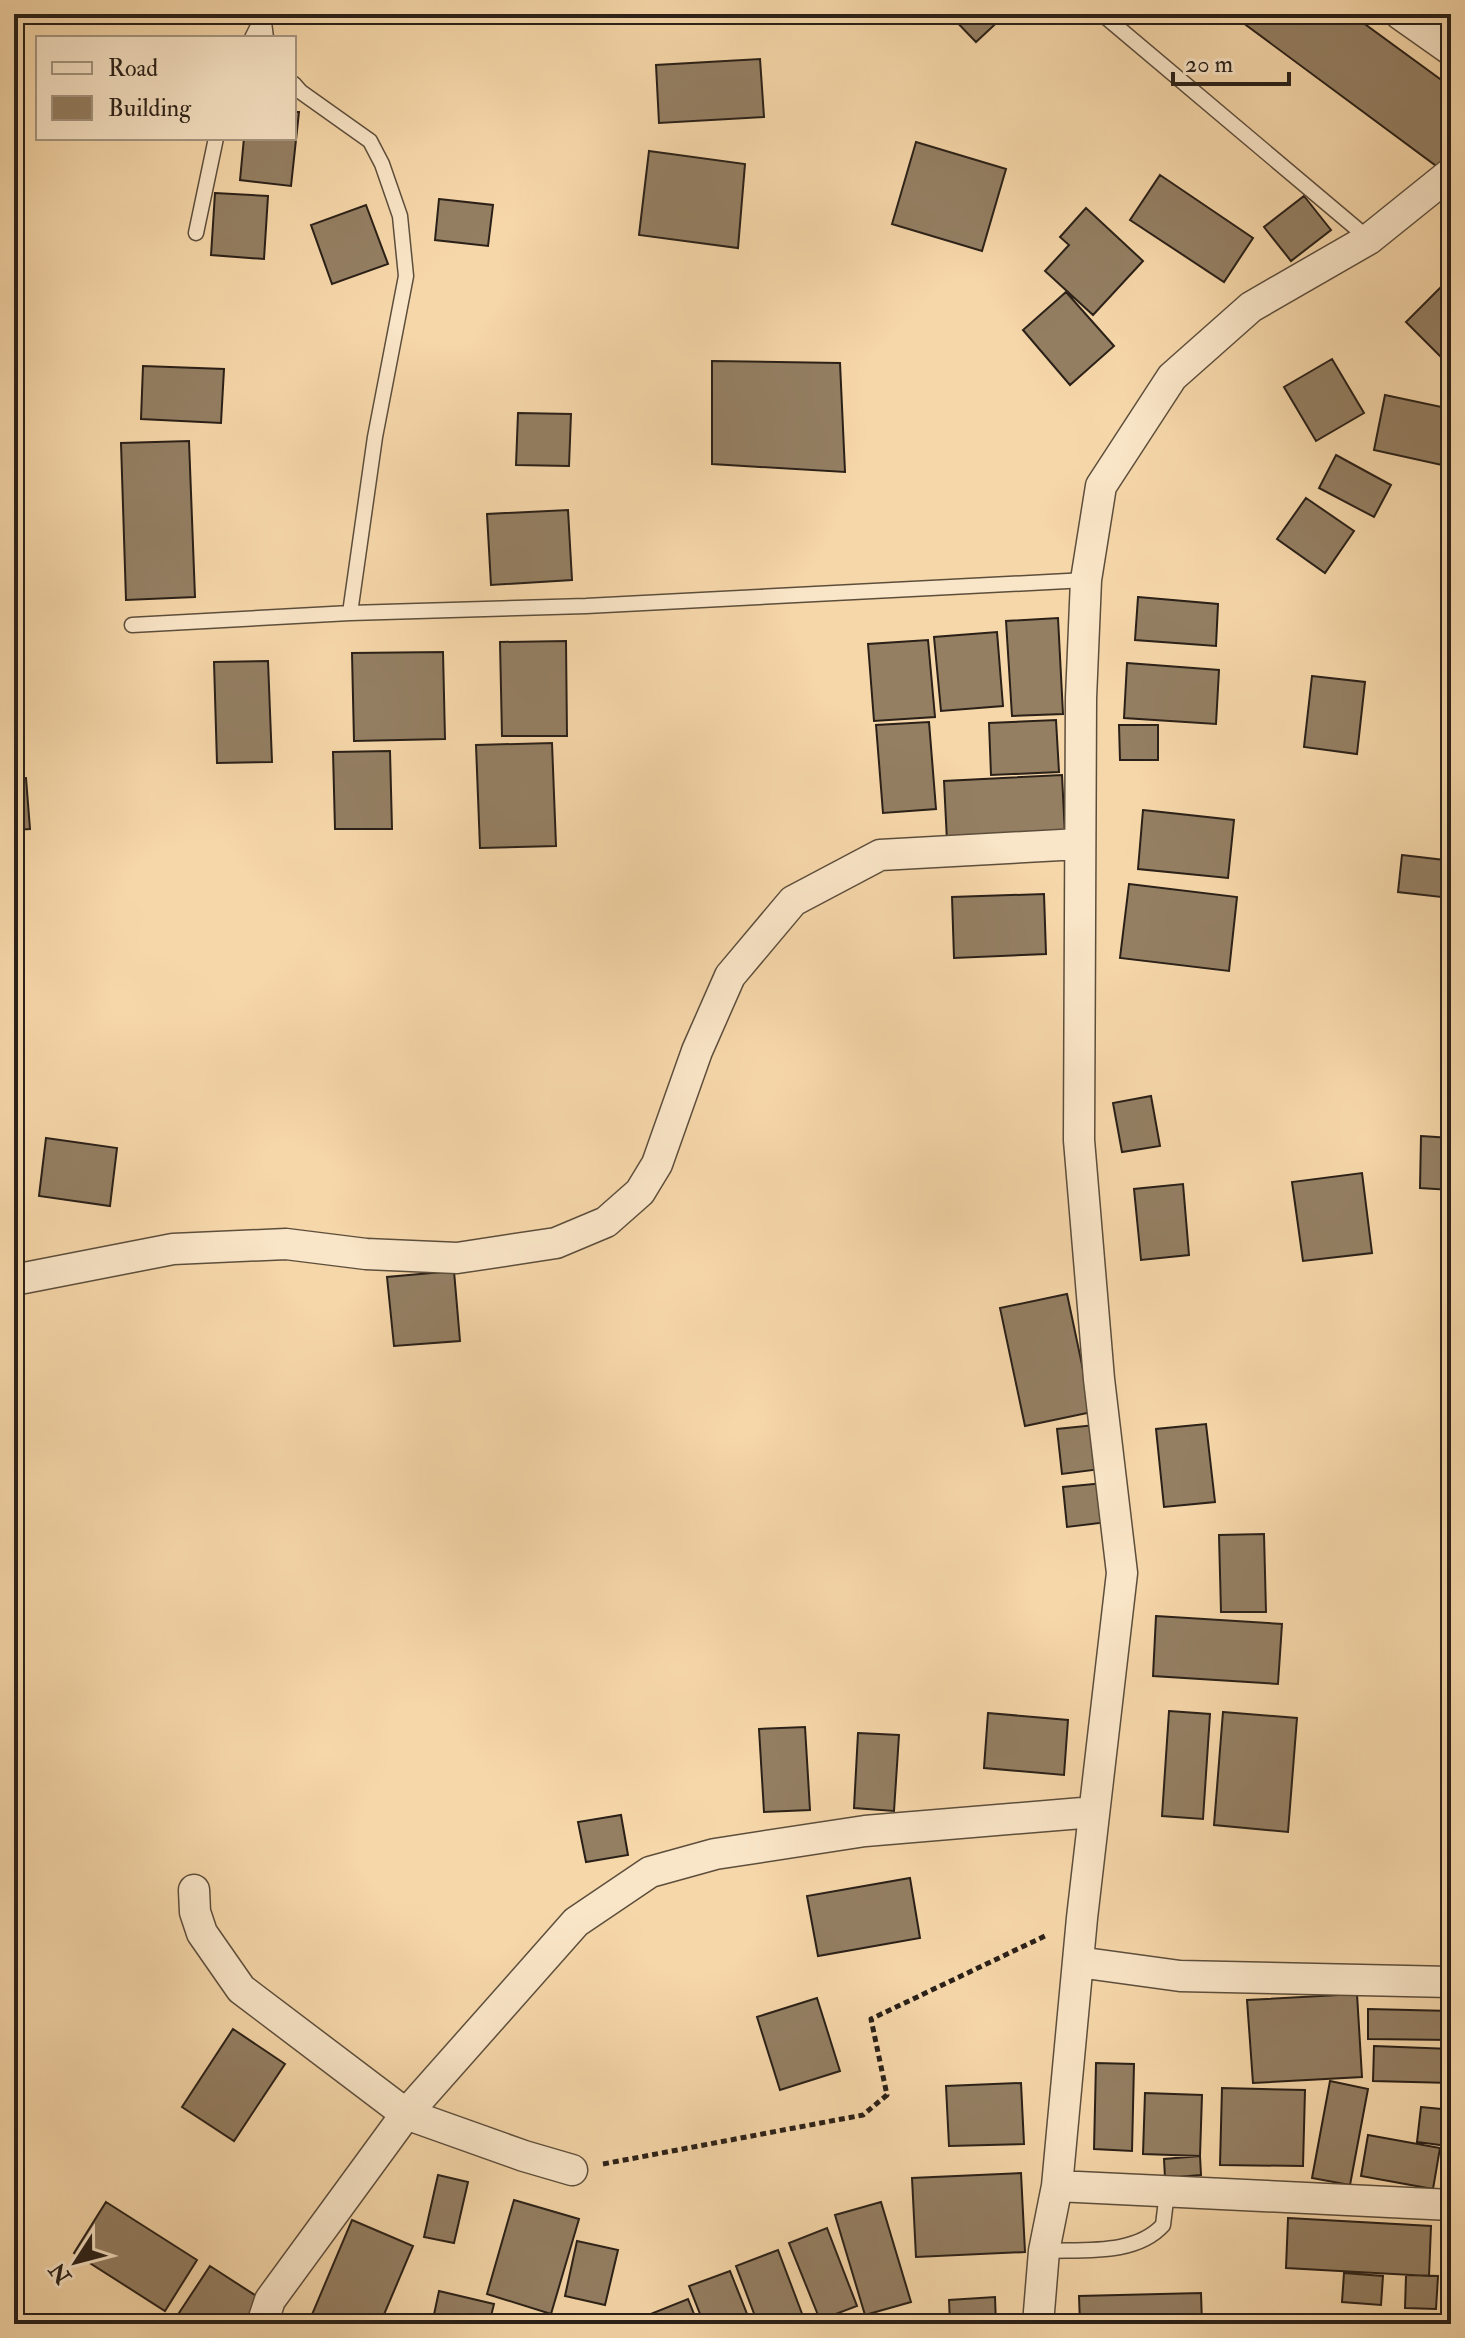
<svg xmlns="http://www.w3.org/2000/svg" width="1465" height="2338" font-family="'IM FELL Double Pica',serif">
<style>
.building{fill:#947f63;stroke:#2a2018;stroke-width:2}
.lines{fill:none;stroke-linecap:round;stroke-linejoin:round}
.service-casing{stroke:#5d4e3c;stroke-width:17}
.minor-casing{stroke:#5d4e3c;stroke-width:33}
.path{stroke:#2a2018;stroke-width:5;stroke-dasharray:6 4;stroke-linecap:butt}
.service{stroke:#f9e5c7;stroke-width:14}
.minor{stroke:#f9e5c7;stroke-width:30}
</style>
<rect width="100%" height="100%" fill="#f6d7a9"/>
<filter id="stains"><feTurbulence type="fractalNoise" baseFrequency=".0025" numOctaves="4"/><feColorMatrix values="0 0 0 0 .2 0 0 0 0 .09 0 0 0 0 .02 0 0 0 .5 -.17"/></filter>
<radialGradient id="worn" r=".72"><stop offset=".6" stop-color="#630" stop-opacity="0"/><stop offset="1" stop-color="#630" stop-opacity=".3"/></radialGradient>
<!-- building -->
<path class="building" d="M949,14H1006L976,42Z
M1231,14H1351L1451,87V151L1439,168Z
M760,59L764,117L659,123L656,65Z
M294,112H299L291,186L240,180L244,138H294Z
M916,142L1006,169L982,251L892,224Z
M649,151L745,164L738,248L639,235Z
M1160,175L1253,238L1224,282L1130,220Z
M215,193L268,196L264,259L211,255Z
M1304,196L1331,230L1291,261L1264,227Z
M439,199L493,205L488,246L435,240Z
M366,205L388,264L332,284L311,225Z
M1086,208L1143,261L1093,315L1045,271L1069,245L1060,237Z
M1443,285L1451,293V367L1406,322Z
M1066,292L1114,346L1070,385L1023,330Z
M1332,359L1364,413L1316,441L1284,387Z
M712,361L840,363L845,472L712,464Z
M143,366L224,369L221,423L141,419Z
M1385,395L1451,409V467L1374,450Z
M518,413L571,414L569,466L516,465Z
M189,441L195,597L126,600L121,443Z
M1336,455L1391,485L1374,517L1319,488Z
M1306,498L1354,531L1325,573L1277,539Z
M568,510L572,580L491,585L487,514Z
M1138,597L1218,604L1216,646L1135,640Z
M1058,618L1063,714L1012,716L1006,621Z
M997,632L1003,706L941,711L934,637Z
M928,640L935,717L874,721L868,644Z
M566,641L567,736H502L500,642Z
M443,652L445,739L354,741L352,653Z
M268,661L272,762L217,763L214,662Z
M1127,663L1219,670L1216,724L1124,718Z
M1312,676L1365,682L1357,754L1304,747Z
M1056,720L1059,772L991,775L989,723Z
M929,722L936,809L883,813L876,725Z
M1119,725H1158V760H1120Z
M552,743L556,846L480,848L476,745Z
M390,751L392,829H335L333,752Z
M1062,775L1065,835L947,841L944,781Z
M26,778L30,829L14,830V779Z
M1143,810L1234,820L1228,878L1138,869Z
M1402,855L1444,860L1441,897L1398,892Z
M1129,884L1237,897L1229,971L1120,958Z
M1044,894L1046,954L954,958L952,897Z
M1151,1096L1160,1146L1122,1152L1113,1103Z
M1421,1136L1451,1138V1190L1420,1188Z
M46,1138L117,1148L110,1206L39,1196Z
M1362,1173L1372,1253L1303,1261L1292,1182Z
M1183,1184L1189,1255L1141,1260L1134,1189Z
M454,1271L460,1341L394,1346L387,1277Z
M1067,1294L1092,1412L1025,1426L1000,1308Z
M1206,1424L1215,1502L1164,1507L1156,1429Z
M1095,1425L1101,1469L1062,1474L1057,1429Z
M1104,1483L1108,1522L1067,1527L1063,1487Z
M1264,1534L1266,1612H1221L1219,1535Z
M1156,1616L1282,1624L1278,1684L1153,1676Z
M1169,1711L1210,1714L1203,1819L1162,1816Z
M1223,1712L1297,1718L1288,1832L1214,1825Z
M988,1713L1068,1720L1064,1775L984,1768Z
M805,1727L810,1810L764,1812L759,1729Z
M858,1733L899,1735L894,1811L854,1808Z
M621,1815L628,1855L586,1862L578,1822Z
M910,1878L920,1938L818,1956L807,1896Z
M1357,1994L1362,2077L1253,2083L1247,2000Z
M817,1998L840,2071L780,2090L757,2017Z
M1368,2009L1451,2011V2040L1368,2039Z
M233,2029L285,2064L234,2141L182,2107Z
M1374,2046L1451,2049V2083L1373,2081Z
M1096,2063L1134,2064L1132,2151L1094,2149Z
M1330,2081L1368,2089L1350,2185L1312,2178Z
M1021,2083L1024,2144L949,2146L946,2086Z
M1222,2088L1305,2090L1303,2166L1220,2165Z
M1145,2093L1202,2095L1200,2156L1143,2154Z
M1421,2107L1451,2110L1448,2146L1417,2142Z
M1368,2135L1440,2148L1433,2189L1361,2176Z
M1200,2156L1201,2175L1165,2178L1164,2159Z
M1021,2173L1025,2252L916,2257L912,2178Z
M438,2175L468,2182L454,2243L424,2237Z
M514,2200L579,2219L551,2314L487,2294Z
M106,2202L197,2260L165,2311L74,2253Z
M881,2202L911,2302L865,2315L835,2215Z
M1288,2218L1431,2226L1429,2276L1286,2268Z
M352,2220L413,2246L380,2324H308Z
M827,2228L857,2306L820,2320L789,2243Z
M577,2241L618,2250L605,2305L565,2296Z
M778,2250L804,2319L791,2324H758L736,2266Z
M210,2266L261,2299L244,2324H189L177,2316Z
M730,2271L751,2324H704L689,2286Z
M1344,2273L1383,2276L1381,2305L1342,2302Z
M1406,2275L1438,2276L1436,2309L1405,2308Z
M439,2291L494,2304L489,2324H432Z
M1201,2293L1202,2324H1080L1079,2296Z
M995,2297L996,2324H950L949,2300Z
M688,2299L698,2324H651L648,2315Z
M517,2317L566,2324H516Z"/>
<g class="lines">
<!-- service casing -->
<g class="service-casing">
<path id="service" d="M263,14L266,38
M1102,14L1369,239
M252,38L263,16
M294,84L301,92L370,141L382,164L400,216L406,276L375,437L350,613
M196,233L216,138
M132,625L350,613L586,606L1086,580
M1044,2251C1082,2249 1135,2256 1163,2225L1167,2192"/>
</g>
<!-- minor casing -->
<g class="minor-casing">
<path id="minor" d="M1400,14L1451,50
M14,1280L173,1249L286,1244L366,1254L457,1258L556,1243L606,1222L640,1192L657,1164L697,1051L730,976L793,901L880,855L1079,844
M194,1890L195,1912L202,1933L241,1989L406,2114L524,2156L572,2170
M1078,1962L1180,1976L1451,1982
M1057,2186L1451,2205
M262,2324L270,2300L406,2114L576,1922L650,1872L715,1854L865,1831L1094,1812
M1038,2324L1044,2251L1057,2186L1082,1918L1122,1573L1099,1379L1079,1140L1081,698L1086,580L1101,486L1172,377L1251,307L1369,239L1451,173"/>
</g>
<!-- path -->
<path class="path" d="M603,2164L863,2115L887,2095L871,2019L1045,1936"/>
<!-- service -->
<use href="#service" class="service"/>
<!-- minor -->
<use href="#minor" class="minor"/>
</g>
<!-- margin -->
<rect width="1465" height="2338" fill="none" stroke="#f6d7a9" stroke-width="48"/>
<rect x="16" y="16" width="1433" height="2306" fill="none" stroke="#2a2018" stroke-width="4"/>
<rect x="24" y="24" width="1417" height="2290" fill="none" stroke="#2a2018" stroke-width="2"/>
<!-- legend -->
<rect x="36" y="36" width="260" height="104" fill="#f9e5c7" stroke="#a69681" stroke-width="2"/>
<rect x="52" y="62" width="40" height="12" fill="#f9e5c7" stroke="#a69681" stroke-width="2"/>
<text x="108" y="76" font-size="24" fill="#2a2018">Road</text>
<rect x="52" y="96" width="40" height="24" fill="#947f63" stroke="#a69681" stroke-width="2"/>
<text x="108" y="116" font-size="24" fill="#2a2018">Building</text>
<!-- north arrow -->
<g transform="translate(76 2262) rotate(234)" stroke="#f9e5c7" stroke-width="6" paint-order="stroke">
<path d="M0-6L14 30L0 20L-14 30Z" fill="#2a2018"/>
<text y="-12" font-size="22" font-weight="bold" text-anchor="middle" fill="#2a2018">N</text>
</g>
<!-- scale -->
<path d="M1173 72v12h116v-12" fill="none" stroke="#2a2018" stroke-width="4"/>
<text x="1185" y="72" font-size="24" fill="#2a2018" stroke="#f9e5c7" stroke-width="6" paint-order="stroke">20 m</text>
<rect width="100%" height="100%" filter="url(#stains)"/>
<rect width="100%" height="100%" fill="url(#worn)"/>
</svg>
